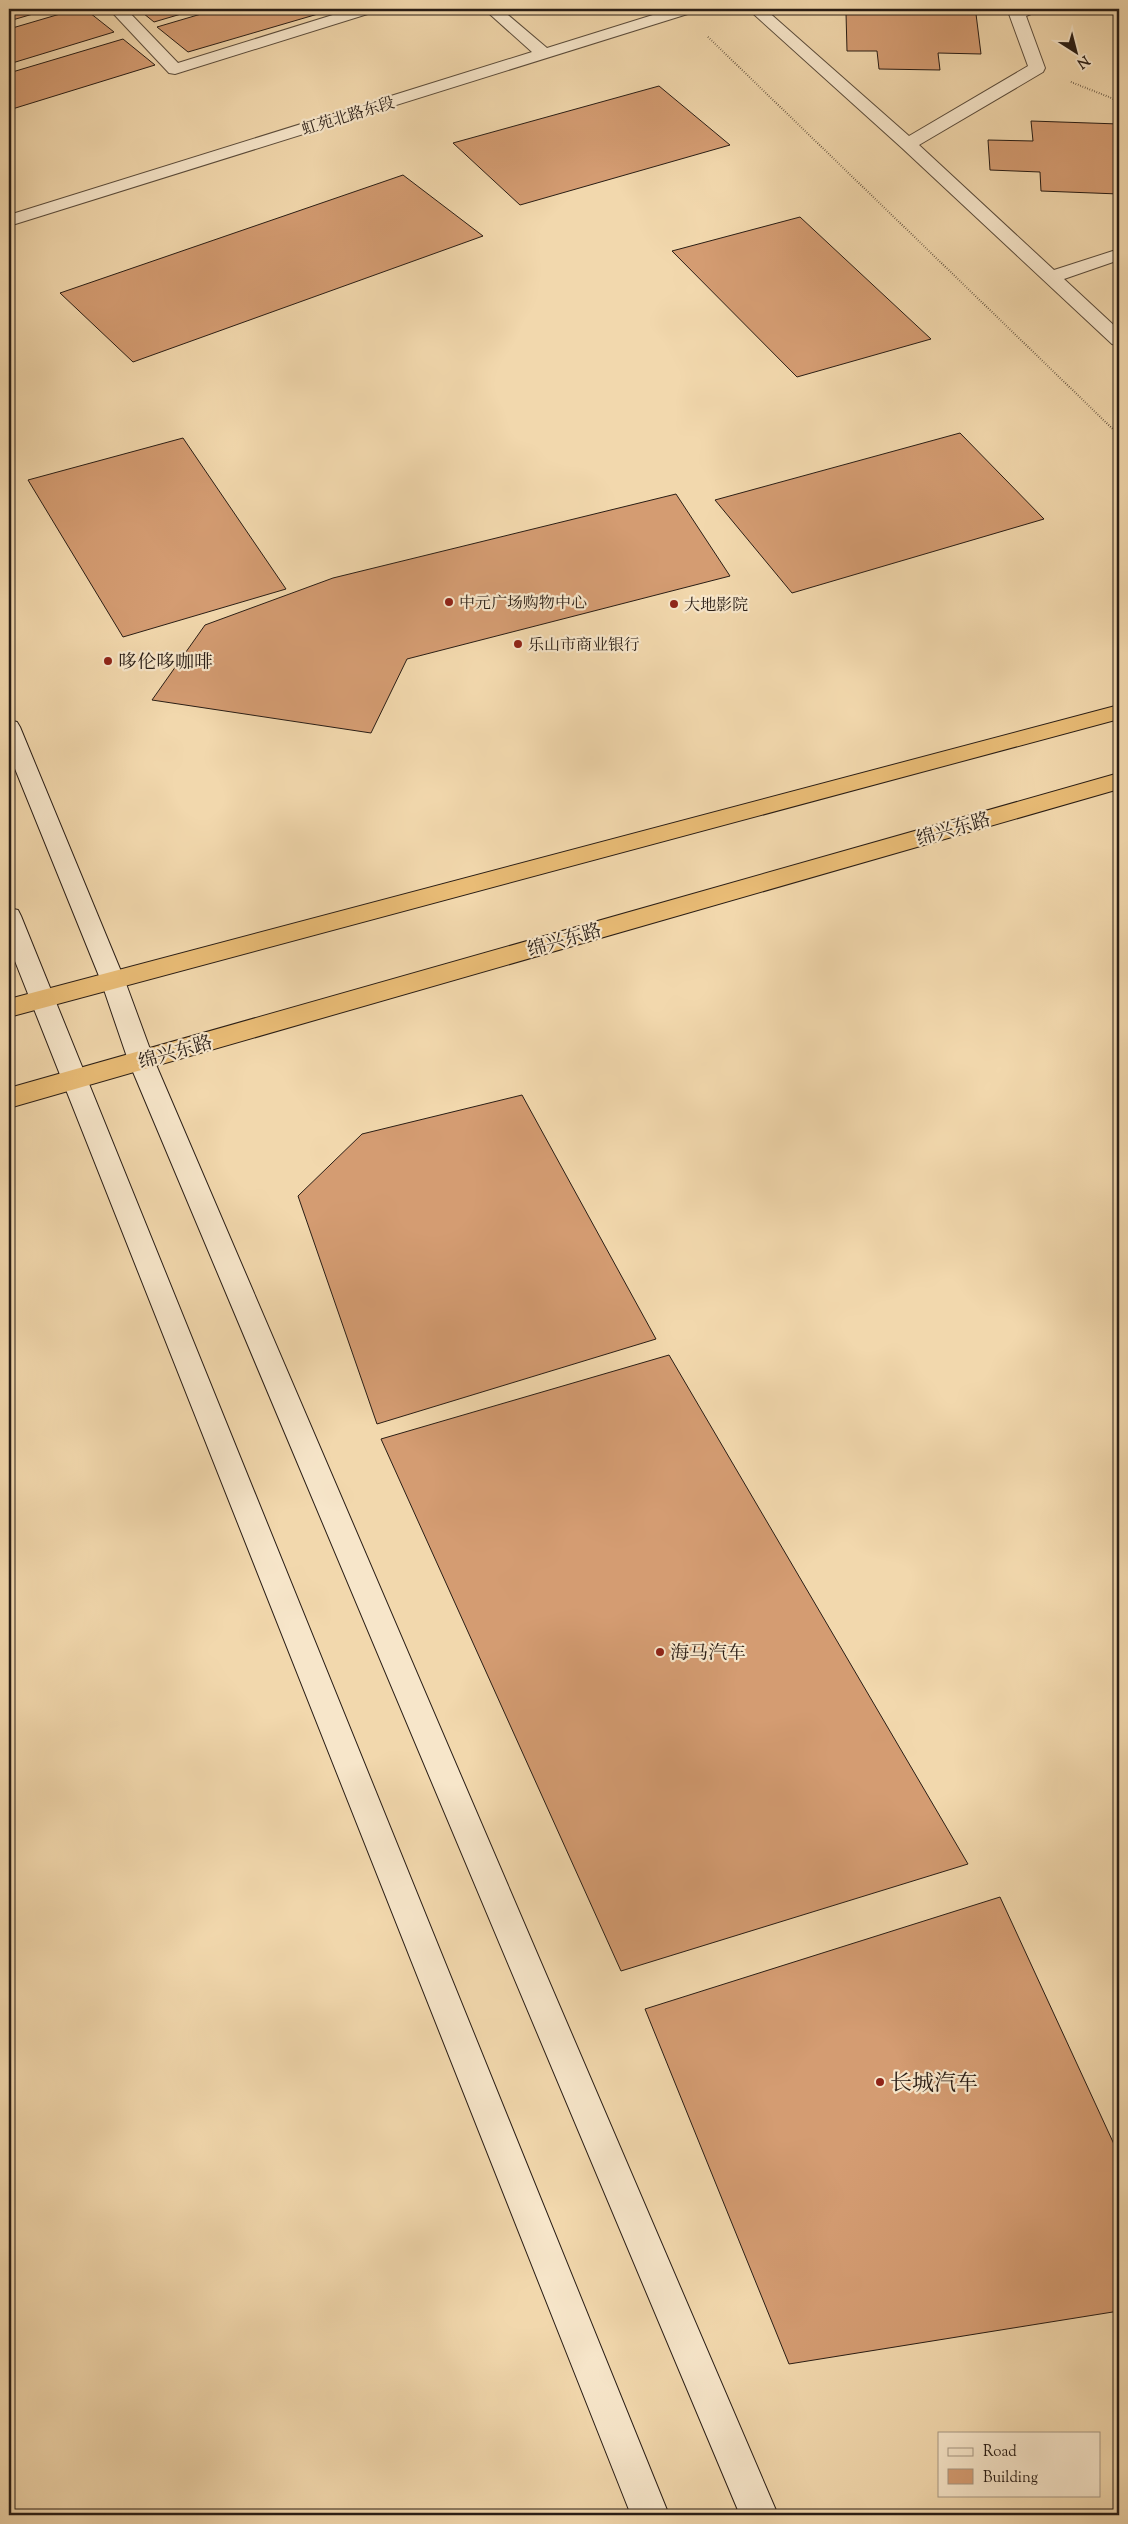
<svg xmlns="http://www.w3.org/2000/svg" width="1128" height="2524" font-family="'Sorts Mill Goudy','Noto Serif SC',serif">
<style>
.building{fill:#d49c72;stroke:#291d15}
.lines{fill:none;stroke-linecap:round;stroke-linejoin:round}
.street-casing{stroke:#5b4c3b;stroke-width:2}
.secondary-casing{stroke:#291d15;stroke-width:2}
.highway-casing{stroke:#291d15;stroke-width:2}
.path{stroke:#291d15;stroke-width:2;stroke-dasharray:0.5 2;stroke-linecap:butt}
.street{fill:#f7e6ca;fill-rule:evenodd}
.secondary{fill:#f7e6ca;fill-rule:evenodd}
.highway{fill:#e9bc76;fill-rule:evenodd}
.poi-dot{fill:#8f2418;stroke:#f7e6ca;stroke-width:2}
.labels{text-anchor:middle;stroke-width:4.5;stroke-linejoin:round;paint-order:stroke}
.far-street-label{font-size:16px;fill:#291d15;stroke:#f7e6ca}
.far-poi-label{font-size:16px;fill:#291d15;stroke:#f7e6ca;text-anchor:start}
.poi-label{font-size:19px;fill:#291d15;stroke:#f7e6ca;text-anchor:start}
.street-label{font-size:19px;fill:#291d15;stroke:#f7e6ca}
.near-poi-label{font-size:22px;fill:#291d15;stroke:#f7e6ca;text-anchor:start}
</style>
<rect width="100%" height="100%" fill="#f2d8ad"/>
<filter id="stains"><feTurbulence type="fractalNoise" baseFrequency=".004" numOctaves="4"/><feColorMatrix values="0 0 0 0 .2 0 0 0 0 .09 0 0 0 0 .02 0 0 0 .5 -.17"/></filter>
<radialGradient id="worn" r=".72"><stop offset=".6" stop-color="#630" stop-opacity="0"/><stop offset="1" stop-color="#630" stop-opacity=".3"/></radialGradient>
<!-- building -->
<path class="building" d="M9,9H50L9,21Z
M77,9H85L114,32L9,64V29Z
M138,9H198L154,22Z
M218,9H335L188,52L157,27Z
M880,9H936V14H976L981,54L938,53L940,70L879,69L877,51H847L846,13L880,14Z
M123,39L155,65L9,110V73Z
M659,86L730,145L520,205L453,143Z
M1031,121L1119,124V194L1041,191L1040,172L990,170L988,140L1033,141Z
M403,175L483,236L133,362L60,293Z
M800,217L931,339L797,377L672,251Z
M960,433L1044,519L792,593L715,500Z
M183,438L286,589L123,637L28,480Z
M676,494L730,576L407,659L371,733L152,700L205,625L333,578Z
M522,1095L656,1339L377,1424L298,1196L362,1134Z
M669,1355L968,1864L621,1971L381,1439Z
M1000,1897L1119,2155V2311L789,2364L645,2009Z"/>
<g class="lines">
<!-- street casing -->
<g class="street-casing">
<path id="street" d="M109,9H126L178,63L352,9H376L374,12L175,74L169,73Z
M484,9H501L547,48L672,9H696L694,12L9,226V215L532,52Z
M748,9H765L909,136L1028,66L1009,14L1016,9H1038L1036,12L1026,16L1045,68L1043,72L919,145L1054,270L1119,249V260L1064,279L1119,330V346L1112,344L902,148Z"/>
</g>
<!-- secondary casing -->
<g class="secondary-casing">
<path id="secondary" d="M9,720L17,722L20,727L125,981L154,1060L778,2515H740L128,1060L101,981L9,754Z
M9,908L18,910L21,916L669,2515H631L9,946Z"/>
</g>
<!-- highway casing -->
<g class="highway-casing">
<path id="highway" d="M1119,705V719L9,1017V999Z
M1119,773V789L9,1108V1088Z"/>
</g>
<!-- path -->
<path class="path" d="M708,37L1119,435
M1071,82L1119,101"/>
<!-- street -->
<use href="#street" class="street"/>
<!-- secondary -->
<use href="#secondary" class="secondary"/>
<!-- highway -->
<use href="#highway" class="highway"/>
</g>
<!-- markers -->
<g class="poi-dot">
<circle cx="449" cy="602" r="5"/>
<circle cx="674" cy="604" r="5"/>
<circle cx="518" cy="644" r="5"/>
<circle cx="108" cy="661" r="5"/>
<circle cx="660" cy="1652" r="5"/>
<circle cx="880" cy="2082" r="5"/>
</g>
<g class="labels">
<!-- far-street labels -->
<g class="far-street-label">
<text transform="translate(348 115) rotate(-17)" y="6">虹苑北路东段</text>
</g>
<!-- far-poi labels -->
<g class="far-poi-label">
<text x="459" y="608">中元广场购物中心</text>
<text x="684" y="610">大地影院</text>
<text x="528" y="650">乐山市商业银行</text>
</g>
<!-- poi labels -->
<g class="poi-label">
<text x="118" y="668">哆伦哆咖啡</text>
<text x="670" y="1659">海马汽车</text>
</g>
<!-- street labels -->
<g class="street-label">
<text transform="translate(953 828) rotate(-16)" y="7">绵兴东路</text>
<text transform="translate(564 939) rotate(-16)" y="7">绵兴东路</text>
<text transform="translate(175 1051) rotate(-16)" y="7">绵兴东路</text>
</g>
<!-- near-poi labels -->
<g class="near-poi-label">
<text x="890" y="2090">长城汽车</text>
</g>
</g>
<!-- margin -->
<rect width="1128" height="2524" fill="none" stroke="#f2d8ad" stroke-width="30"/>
<rect x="10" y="10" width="1108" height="2504" fill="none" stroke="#291d15" stroke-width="2.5"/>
<rect x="15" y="15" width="1098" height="2494" fill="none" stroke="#291d15"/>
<!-- legend -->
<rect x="938" y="2432" width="162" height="65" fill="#f7e6ca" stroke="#a59682"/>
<rect x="948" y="2448" width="25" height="8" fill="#f7e6ca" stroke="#a59682"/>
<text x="983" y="2456" font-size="15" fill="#291d15">Road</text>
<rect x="948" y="2469" width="25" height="15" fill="#d49c72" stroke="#a59682"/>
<text x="983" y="2482" font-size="15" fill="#291d15">Building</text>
<!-- north arrow -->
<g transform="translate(1076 52) rotate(144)" stroke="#f7e6ca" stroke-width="4" paint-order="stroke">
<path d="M0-4L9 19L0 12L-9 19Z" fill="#291d15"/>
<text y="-8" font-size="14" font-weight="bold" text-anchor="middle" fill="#291d15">N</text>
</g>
<rect width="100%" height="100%" filter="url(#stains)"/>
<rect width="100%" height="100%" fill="url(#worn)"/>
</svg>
